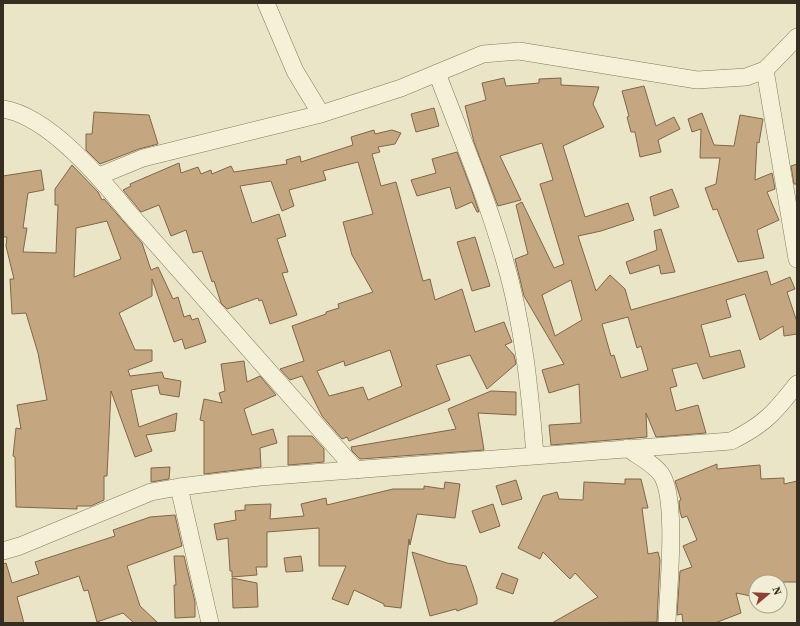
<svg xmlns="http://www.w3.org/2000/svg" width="800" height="626" font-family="'Source Serif 4',serif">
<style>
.building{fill:#c4a780;stroke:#806646;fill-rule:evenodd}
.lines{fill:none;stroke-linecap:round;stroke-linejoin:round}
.minor-casing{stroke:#83785e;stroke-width:18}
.minor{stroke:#f5f1d8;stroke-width:17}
</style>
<rect width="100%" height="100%" fill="#eae5c6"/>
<!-- building -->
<path class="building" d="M504,78L506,86L539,83V79L561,78V85L599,87L593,104L604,127L563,146L585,217L628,203L634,220L601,231L578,236L596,291L610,275L625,289L631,310L767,271L771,285L790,277L795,289L787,292L797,322V334L784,336L783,326L760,340L745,294L726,300L731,317L701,325L710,357L740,350L745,367L703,379L697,363L672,369L677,386L670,388L676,411L698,405L706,433L656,437L646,413L647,437L551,445L549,425L581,423L579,384L549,393L542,370L564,364L524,296L515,259L528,254L516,205L522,202L554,268L564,264L540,184L553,180L542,143L500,156L521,200L498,206L474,142L465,106L486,100L482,83ZM571,280L582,320L555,336L542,295ZM628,317L637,348L641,346L648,370L621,378L614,355L611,356L602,324Z
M644,86L656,126L674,117L680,129L658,140L661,152L640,157L635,132H631L627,117L629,116L622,91Z
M434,108L439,126L416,132L411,114Z
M94,112L149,115L158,144L139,149L100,164L86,150V134H92Z
M702,113L714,145L734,146L740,115L763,119L759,143L757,142L755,180L772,173L775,189L767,192L779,220L757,230L764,258L738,262L717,209L713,210L705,188L716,184L720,158H700L701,129L692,132L688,119Z
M374,130L375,134L392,130L401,133L395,144L378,147L380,152L372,154L381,186L396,182L423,281L430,279L435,300L462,289L475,332L504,322L512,342L505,345L514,355L516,364L487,389L470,355L436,365L450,400L349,441L347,437L342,439L322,416L302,376L290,380L280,369L304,361L292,326L326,314V312L339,308L338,304L373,292L352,255L343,222L373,214L358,162L323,171L326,180L289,190L294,206L282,211L271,181L240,186L252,223L279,214L286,236L277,239L288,272L282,273L297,315L270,324L262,300L259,301L258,298L227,309L221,303L214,281L212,282L202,251L193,253L186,230L171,236L159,205L141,212L123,190L131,186L130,184L179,163L181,173L198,167L201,174L211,170L212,174L231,166L234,172L287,164L286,160L300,156L301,162L353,145L351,137ZM390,350L402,386L368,400L363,387L329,396L317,371L344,361L345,366Z
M457,152L472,191L479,212H477L472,202L456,209L450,187L417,196L411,180L436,173L432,159Z
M797,164V184H794L791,166Z
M72,165L98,192L102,200L104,199L142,243L151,270L158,267L173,299L178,297L184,317L190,315L192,320L198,318L206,342L185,349L182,339L174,342L152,279V296L119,313L135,350H152V361L128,370L130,376L162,372L164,378L181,381L179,397L160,394L158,385L131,390L139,427L177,413L175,431L146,435L152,451L135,457L111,391L107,476H104V500L91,506H77V509L16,507L15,457L13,456L16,428L21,429L17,405L47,400L38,353L26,313L12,314L10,279H14L6,246L7,237H3V176L41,170L44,190L28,193L23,228H27L23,252L56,253L58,205H55V189ZM107,221L121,259L74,277L76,228Z
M672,189L679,207L654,216L650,197Z
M661,229L675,272L661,274L659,265L630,274L626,262L657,250L654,231Z
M475,237L490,286L472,291L457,242Z
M244,361L247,382L260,376L276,395L244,409L252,435L273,429L277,443L260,448L261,467L204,474V421L200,420L204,399L222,403L219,393L225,391L221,364Z
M491,391L516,392V415L478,413L484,450L360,459L352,451L351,447L456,429L448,409Z
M288,436H312L324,449V462L288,465Z
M717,464V469L760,465L761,479L784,478V484L797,481V582H756V597L736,593L741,613L715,623H683L682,614L677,615L680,571L692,567L683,546L697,540L687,516L682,518L680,512L679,501L681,500L675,481Z
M170,467L169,479L151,482V468Z
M625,479H641L648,508H642L648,554L658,552L660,560L657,622L552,623L598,597L575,573L570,579L543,552L540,559L518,548L543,496L557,492L559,499L583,500L584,482L625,484Z
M516,480L522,499L502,505L496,486Z
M445,482L460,484L455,518L417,514L410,545L409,539L401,608L384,606V604L354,590L348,605L332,599L346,566H319V528L267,532V567H256L257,575L232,577V571H230L228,538L217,540L214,524L236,520L235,511L245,510V505L271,504L270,519L304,516L301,504L326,498L327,505L393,489H424V486L444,489Z
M493,504L500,526L480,533L472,511Z
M175,515L182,546L127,566L140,606L158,623H134L123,613L97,622L88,590L84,591L79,576L17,597L24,623H3V564L6,563L12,583L39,574L35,562L115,536L113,530L150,517Z
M412,552L447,563L466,566L477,598V604L457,611L456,609L430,616Z
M174,556H184L195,602V617L175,618L174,585H176Z
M301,556L303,571L286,572L284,558Z
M502,573L518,579L513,594L496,588Z
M232,578L257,583L258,607L233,608Z"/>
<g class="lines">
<!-- minor casing -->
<g class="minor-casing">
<path id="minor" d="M266,3L295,71L321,114
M765,70L797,259
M437,73C460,134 486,195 504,258C523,322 530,390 535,456
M3,109C48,116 100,177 128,212L356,470
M99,176L143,158L321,114L401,88L483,54L519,51L697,80L746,77L765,70L797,37
M627,448C638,456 653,463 661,474C678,498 668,591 667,623
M179,487L210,623
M3,551L20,546L151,492L179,487L260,477L731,441C764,425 775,412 797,384"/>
</g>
<!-- minor -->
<use href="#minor" class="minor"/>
</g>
<!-- border -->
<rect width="800" height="626" fill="none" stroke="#352d20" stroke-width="8"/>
<!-- north arrow -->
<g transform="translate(768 594) rotate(71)"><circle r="19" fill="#f2eed5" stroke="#a6a18d"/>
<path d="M0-3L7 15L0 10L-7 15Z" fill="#8c4134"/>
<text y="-6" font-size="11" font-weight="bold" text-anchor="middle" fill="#352d20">N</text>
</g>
</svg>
